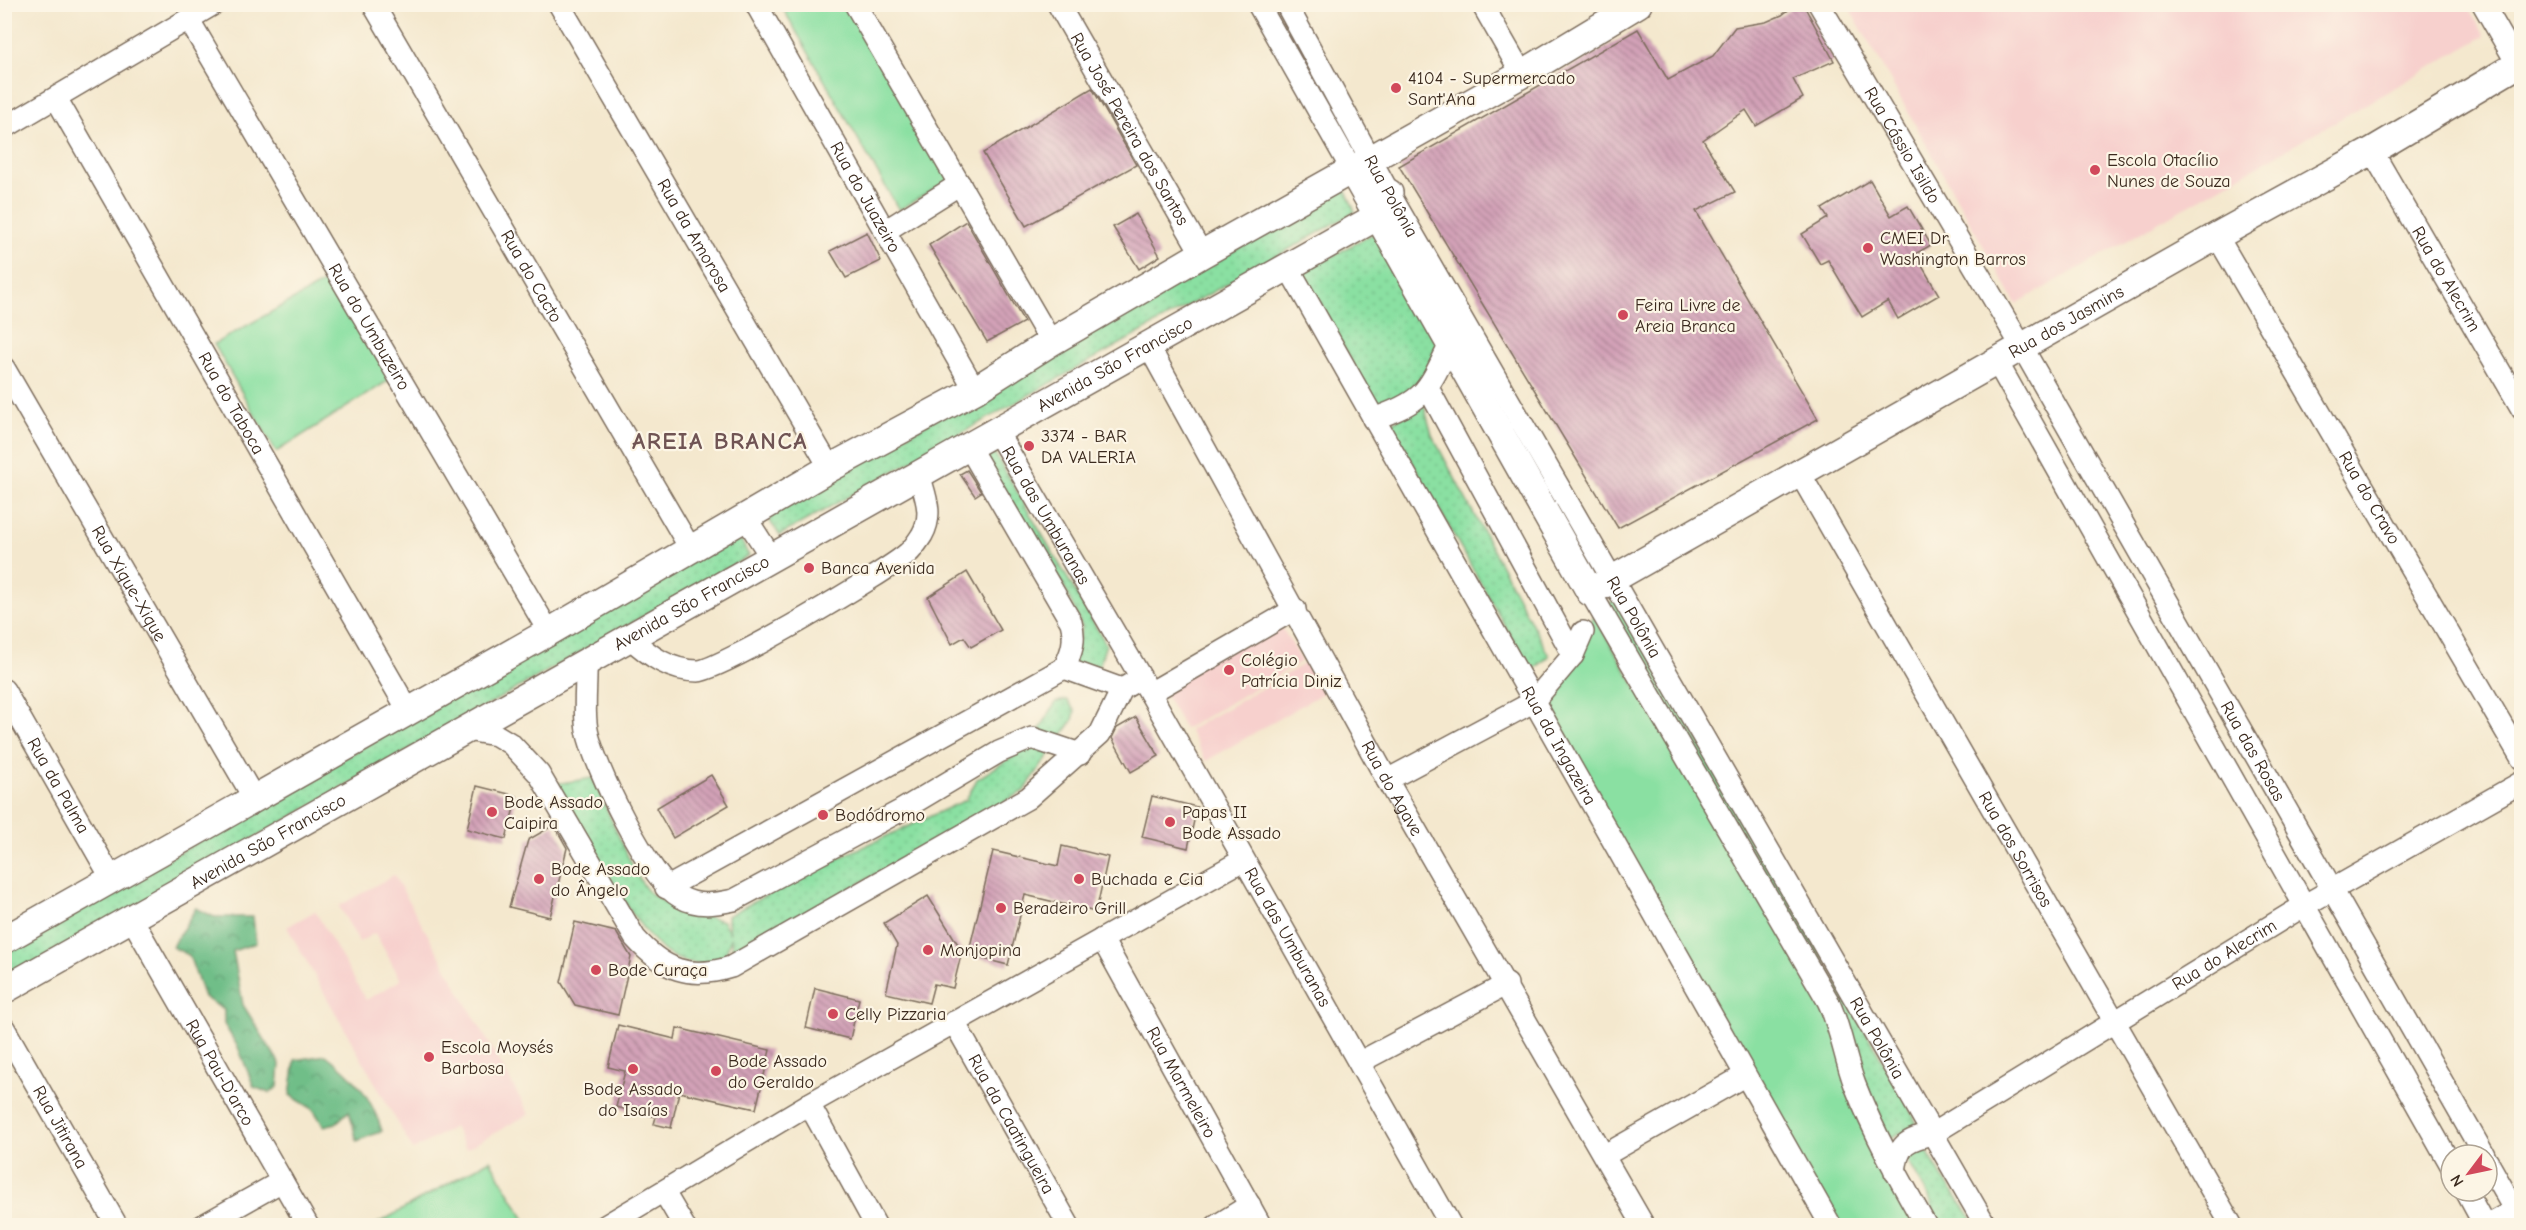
<svg xmlns="http://www.w3.org/2000/svg" width="2526" height="1230" font-family="'Comic Neue',sans-serif">
<style>
.built{fill:#f7d0cd}
.grass{fill:url(#grass-dots);stroke:#628560;stroke-width:1.5}
.forest{fill:url(#forest-crowns);stroke:#557453;stroke-width:1.5}
.park{fill:#8ae0a2;stroke:#628560;stroke-width:1.5}
.building{fill:url(#building-back-hatch)}
.lines{fill:none;stroke-linecap:round;stroke-linejoin:round}
.minor-casing{stroke:#7c6c5c;stroke-width:24}
.major-casing{stroke:#7c6c5c;stroke-width:30}
.minor{stroke:#fff;stroke-width:21}
.major{stroke:#fff;stroke-width:27}
.poi-dot{fill:#d1495b;stroke:#fcf5e5;stroke-width:2}
.labels{text-anchor:middle;stroke-width:4.5;stroke-linejoin:round;paint-order:stroke}
.poi-label{font-size:18px;fill:#3b2a1e;stroke:#fcf5e5;text-anchor:start}
.street-label{font-size:18px;fill:#3b2a1e;stroke:#fcf5e5}
.district-label{font-size:24px;font-weight:bold;letter-spacing:1.5px;fill:#705454;stroke:#fcf5e5}
</style>
<defs>
<pattern id="grass-dots" width="8" height="8" patternUnits="userSpaceOnUse" patternTransform="scale(1.5)"><rect width="8" height="8" fill="#8ae0a2"/><path d="M2 2h.1M6 6h.1" fill="none" stroke="#78c08b" stroke-width="1.8" stroke-linecap="round"/></pattern>
<pattern id="forest-crowns" width="20" height="18" patternUnits="userSpaceOnUse" patternTransform="scale(1.5)"><rect width="20" height="18" fill="#6fbe88"/><path d="M2 6a3 3 0 1 1 6 0M12 15a3 3 0 1 1 6 0" fill="none" stroke="#5c9b6f"/></pattern>
<pattern id="building-back-hatch" width="6" height="6" patternUnits="userSpaceOnUse" patternTransform="scale(1.5)"><rect width="6" height="6" fill="#d3a2b8"/><path d="M-1 5l2 2M0 0l6 6M5-1l2 2" fill="none" stroke="#ac8495"/></pattern>
</defs>
<rect width="100%" height="100%" fill="#fcf5e5"/>
<filter id="ink" filterUnits="userSpaceOnUse"><feTurbulence type="fractalNoise" baseFrequency=".0167" numOctaves="2"/><feDisplacementMap in="SourceGraphic" scale="12" xChannelSelector="R" yChannelSelector="G"/><feConvolveMatrix kernelMatrix="1 2 1 2 8 2 1 2 1" color-interpolation-filters="sRGB"/></filter>
<filter id="wash" filterUnits="userSpaceOnUse"><feTurbulence type="fractalNoise" baseFrequency=".008" numOctaves="4" result="noise"/><feDisplacementMap in="SourceGraphic" scale="24" xChannelSelector="R" yChannelSelector="G"/><feGaussianBlur stdDeviation="1.35" result="paint"/><feColorMatrix in="noise" values="0 0 0 0 0 0 0 0 0 0 0 0 0 0 0 0 0 1.4 0 .05"/><feComposite in="paint" operator="in"/></filter>
<g filter="url(#wash)">
<rect width="100%" height="100%" fill="#f4e8ce"/>
<!-- built -->
<path class="built" d="M1848,5H2467L2485,36L2016,304Z
M1272,611L1302,661L1185,729L1156,679Z
M1306,663L1323,693L1206,761L1189,730Z
M394,875L529,1114L466,1149L454,1127L413,1150L287,927L315,911L366,1000L401,980L375,933L359,942L339,906Z"/>
<!-- grass -->
<path class="grass" d="M1345,188L1355,212L780,535L765,515Z
M1378,231L1442,345L1415,395L1385,408L1372,399L1303,272Z
M1423,402L1432,435L1549,656L1531,672L1391,424Z
M991,447L1106,644L1092,687L1067,683L1082,627L1064,586L980,453Z
M737,533L749,556L5,980L4,953Z
M1616,598L1914,1116L1916,1127L1885,1141L1857,1063L1847,1018L1608,605Z
M1067,700L1075,711L1073,720L1024,791L734,954L731,938L723,962C705,964 686,965 670,955C636,935 577,822 554,784L593,778C603,799 636,882 650,893C662,904 707,917 723,921L730,933L727,916L821,866L966,800L977,779L1030,746L1056,702Z
M1924,1146L1942,1177L1977,1225H1939L1929,1197L1906,1157Z"/>
<!-- forest -->
<path class="forest" d="M196,908L214,917H253L256,943L233,951L243,1005L280,1064L278,1087L269,1093L254,1087L238,1047L224,1024V1010L204,997L189,955L172,947Z
M326,1055C355,1077 371,1096 382,1131L357,1141L349,1111L336,1123L324,1126L313,1109L290,1095L295,1060Z"/>
<!-- park -->
<path class="park" d="M781,5H852L951,179L899,210Z
M330,279L391,379L276,452L214,344Z
M1594,616L1836,1024L1920,1225H1831L1543,705Z
M490,1160L528,1225H375Z"/>
<g id="blocks">
<!-- building -->
<path class="building" d="M1796,4H1803L1834,61L1793,79L1803,98L1756,126L1746,110L1703,140L1735,192L1696,211L1818,419L1618,528L1399,166L1638,29L1668,80L1713,56L1735,27L1766,22L1782,15Z
M1092,88L1136,165L1026,226L983,153Z
M1870,180L1891,216L1908,206L1931,245L1915,254L1939,295L1898,319L1888,301L1862,317L1828,260L1820,264L1802,234L1828,218L1822,209Z
M1136,214L1160,256L1139,269L1113,227Z
M966,221L1024,322L987,342L929,245Z
M867,232L881,261L846,278L830,251Z
M967,470L981,492L975,496L960,474Z
M967,572L1001,630L971,647L964,637L952,644L928,597Z
M1136,717L1159,756L1131,772L1112,738L1117,728Z
M711,775L729,805L673,838L656,808Z
M477,786L517,796L506,839L467,829Z
M1152,796L1197,807L1188,848L1142,837Z
M554,825L567,848L550,917L509,907L528,840Z
M1062,846L1108,857L1096,912L1025,895L1008,965L968,955L993,851L1058,866Z
M928,896L962,951L953,988L934,984L929,1003L886,993L897,945L884,923Z
M575,922L616,932L631,957L618,1015L575,1005L561,982Z
M815,988L859,999L850,1039L806,1028Z
M618,1025L675,1039L677,1028L770,1050L756,1109L679,1092L671,1128L654,1124L656,1117L616,1107L625,1071L608,1067Z"/>
</g>
</g>
<g filter="url(#ink)">
<use href="#blocks" fill-opacity="0" stroke="#7c6c5c" stroke-width="1.5"/>
<g class="lines">
<!-- minor casing -->
<g class="minor-casing">
<g id="minor">
<path id="s1" d="M373,4L690,548"/>
<path id="s2" d="M559,4L830,468"/>
<path id="s3" d="M756,4L975,390"/>
<path d="M855,4L1051,342"/>
<path id="s4" d="M1058,4L1202,254"/>
<path d="M1258,4L1352,170"/>
<path id="s5" d="M1286,4L1389,193L1986,1226"/>
<path d="M1482,4L1522,74"/>
<path id="s6" d="M1819,4L2022,347L2484,1155"/>
<path d="M2483,4L2522,72"/>
<path id="s7" d="M189,20L549,632"/>
<path id="s8" d="M56,98L408,710"/>
<path d="M4,128L214,4"/>
<path id="s9" d="M2372,151L2522,409"/>
<path d="M885,231L960,184"/>
<path id="s10" d="M2217,236L2522,759"/>
<path id="s11" d="M1288,267L1831,1226"/>
<path id="s12" d="M1148,345L1387,780L1644,1226"/>
<path d="M1997,362L2451,1165"/>
<path id="s13" d="M4,368L255,800"/>
<path d="M1428,388L1573,655"/>
<path d="M1373,419C1425,401 1427,392 1450,344"/>
<path id="s14" d="M996,430L1150,693L1451,1226"/>
<path id="s15" d="M1799,472L2232,1226"/>
<path d="M746,518L771,557"/>
<path d="M1590,592L1828,1001C1841,1028 1844,1057 1855,1085C1874,1134 1900,1180 1926,1226"/>
<path d="M630,638C650,656 670,671 698,671C719,671 887,572 908,553C913,549 918,541 922,535C934,514 925,496 919,474"/>
<path d="M586,661C587,684 583,708 587,730C594,766 650,881 680,897C698,907 715,904 734,900L900,811L999,752L1032,738L1080,754"/>
<path d="M1064,668L1122,689"/>
<path id="s16" d="M4,690L112,879"/>
<path d="M1150,693L1295,609"/>
<path d="M466,730L496,735L511,744L539,774L635,938C664,970 689,980 731,967L1028,798L1100,734L1122,689L1141,678"/>
<path d="M1387,780L1533,702L1573,655L1583,632"/>
<path d="M666,888L1064,668C1072,652 1076,640 1071,622L969,447"/>
<path id="s17" d="M132,919L308,1226"/>
<path id="s18" d="M1102,939L1261,1226"/>
<path id="s19" d="M954,1022L1069,1226"/>
<path id="s20" d="M4,1028L117,1226"/>
<path d="M1360,1062L1507,984"/>
<path d="M809,1104L876,1226"/>
<path d="M1605,1155L1744,1076"/>
<path d="M2487,1161L2514,1209"/>
<path id="s21" d="M1895,1172C1898,1144 1906,1140 1932,1134L2305,905L2522,782"/>
<path d="M2466,1191L2485,1226"/>
<path d="M664,1192L684,1226"/>
<path d="M202,1226L282,1181"/>
<path d="M605,1226L809,1104L1243,860"/>
<path d="M1216,1226L1250,1205"/>
<path d="M2486,1226L2522,1206"/>
</g>
</g>
<!-- major casing -->
<g class="major-casing">
<g id="major">
<path id="s22" d="M1352,170L1590,592L2217,236L2372,151L2522,62"/>
<path d="M4,940L549,632L830,468L975,390L1051,342L1202,254L1522,74L1638,4"/>
<path id="s23" d="M4,990L1378,216L1389,193"/>
</g>
</g>
<!-- minor -->
<use href="#minor" class="minor"/>
<!-- major -->
<use href="#major" class="major"/>
</g>
</g>
<!-- markers -->
<g class="poi-dot">
<circle cx="1396" cy="88" r="6"/>
<circle cx="2095" cy="170" r="6"/>
<circle cx="1868" cy="248" r="6"/>
<circle cx="1623" cy="315" r="6"/>
<circle cx="1029" cy="446" r="6"/>
<circle cx="809" cy="568" r="6"/>
<circle cx="1229" cy="670" r="6"/>
<circle cx="492" cy="812" r="6"/>
<circle cx="823" cy="815" r="6"/>
<circle cx="1170" cy="822" r="6"/>
<circle cx="539" cy="879" r="6"/>
<circle cx="1079" cy="879" r="6"/>
<circle cx="1001" cy="908" r="6"/>
<circle cx="928" cy="950" r="6"/>
<circle cx="596" cy="970" r="6"/>
<circle cx="833" cy="1014" r="6"/>
<circle cx="429" cy="1057" r="6"/>
<circle cx="633" cy="1069" r="6"/>
<circle cx="716" cy="1071" r="6"/>
</g>
<g class="labels">
<!-- poi labels -->
<g class="poi-label">
<text x="1408" y="84">4104 - Supermercado<tspan x="1408" dy="21">Sant'Ana</tspan></text>
<text x="2107" y="166">Escola Otacílio<tspan x="2107" dy="21">Nunes de Souza</tspan></text>
<text x="1880" y="244">CMEI Dr<tspan x="1880" dy="21">Washington Barros</tspan></text>
<text x="1635" y="311">Feira Livre de<tspan x="1635" dy="21">Areia Branca</tspan></text>
<text x="1041" y="442">3374 - BAR<tspan x="1041" dy="21">DA VALERIA</tspan></text>
<text x="821" y="574">Banca Avenida</text>
<text x="1241" y="666">Colégio<tspan x="1241" dy="21">Patrícia Diniz</tspan></text>
<text x="504" y="808">Bode Assado<tspan x="504" dy="21">Caipira</tspan></text>
<text x="1182" y="818">Papas II<tspan x="1182" dy="21">Bode Assado</tspan></text>
<text x="835" y="821">Bodódromo</text>
<text x="551" y="875">Bode Assado<tspan x="551" dy="21">do Ângelo</tspan></text>
<text x="1091" y="885">Buchada e Cia</text>
<text x="1013" y="914">Beradeiro Grill</text>
<text x="940" y="956">Monjopina</text>
<text x="608" y="976">Bode Curaça</text>
<text x="845" y="1020">Celly Pizzaria</text>
<text x="441" y="1053">Escola Moysés<tspan x="441" dy="21">Barbosa</tspan></text>
<text x="728" y="1067">Bode Assado<tspan x="728" dy="21">do Geraldo</tspan></text>
<text x="633" y="1095" text-anchor="middle">Bode Assado<tspan x="633" dy="21">do Isaías</tspan></text>
</g>
<!-- street labels -->
<g class="street-label">
<text dy="6" stroke="none"><textPath href="#s4" startOffset="144">Rua José Pereira dos Santos</textPath></text>
<text dy="6" stroke="none"><textPath href="#s6" startOffset="164">Rua Cássio Isildo</textPath></text>
<text dy="6" stroke="none"><textPath href="#s5" startOffset="219">Rua Polônia</textPath></text>
<text dy="6" stroke="none"><textPath href="#s3" startOffset="222">Rua do Juazeiro</textPath></text>
<text dy="6" stroke="none"><textPath href="#s2" startOffset="268">Rua da Amorosa</textPath></text>
<text dy="6" stroke="none"><textPath href="#s1" startOffset="315">Rua do Cacto</textPath></text>
<text dy="6" stroke="none"><textPath href="#s9" startOffset="148">Rua do Alecrim</textPath></text>
<text dy="6" stroke="none"><textPath href="#s22" startOffset="1032">Rua dos Jasmins</textPath></text>
<text dy="6" stroke="none"><textPath href="#s7" startOffset="356">Rua do Umbuzeiro</textPath></text>
<text dy="6" stroke="none"><textPath href="#s23" startOffset="1275">Avenida São Francisco</textPath></text>
<text dy="6" stroke="none"><textPath href="#s8" startOffset="352">Rua do Taboca</textPath></text>
<text dy="6" stroke="none"><textPath href="#s10" startOffset="303">Rua do Cravo</textPath></text>
<text dy="6" stroke="none"><textPath href="#s14" startOffset="99">Rua das Umburanas</textPath></text>
<text dy="6" stroke="none"><textPath href="#s13" startOffset="249">Rua Xique-Xique</textPath></text>
<text dy="6" stroke="none"><textPath href="#s23" startOffset="789">Avenida São Francisco</textPath></text>
<text dy="6" stroke="none"><textPath href="#s5" startOffset="705">Rua Polônia</textPath></text>
<text dy="6" stroke="none"><textPath href="#s11" startOffset="550">Rua da Ingazeira</textPath></text>
<text dy="6" stroke="none"><textPath href="#s6" startOffset="864">Rua das Rosas</textPath></text>
<text dy="6" stroke="none"><textPath href="#s16" startOffset="110">Rua da Palma</textPath></text>
<text dy="6" stroke="none"><textPath href="#s12" startOffset="506">Rua do Agave</textPath></text>
<text dy="6" stroke="none"><textPath href="#s23" startOffset="303">Avenida São Francisco</textPath></text>
<text dy="6" stroke="none"><textPath href="#s15" startOffset="435">Rua dos Sorrisos</textPath></text>
<text dy="6" stroke="none"><textPath href="#s14" startOffset="585">Rua das Umburanas</textPath></text>
<text dy="6" stroke="none"><textPath href="#s21" startOffset="402">Rua do Alecrim</textPath></text>
<text dy="6" stroke="none"><textPath href="#s5" startOffset="1191">Rua Polônia</textPath></text>
<text dy="6" stroke="none"><textPath href="#s17" startOffset="177">Rua Pau-D'arco</textPath></text>
<text dy="6" stroke="none"><textPath href="#s18" startOffset="164">Rua Marmeleiro</textPath></text>
<text dy="6" stroke="none"><textPath href="#s19" startOffset="117">Rua da Caatingueira</textPath></text>
<text dy="6" stroke="none"><textPath href="#s20" startOffset="114">Rua Jitirana</textPath></text>
</g>
<!-- district labels -->
<g class="district-label">
<text x="720" y="449">AREIA BRANCA</text>
</g>
</g>
<!-- margin -->
<rect width="2526" height="1230" fill="none" stroke="#fcf5e5" stroke-width="24"/>
<!-- north arrow -->
<g transform="translate(2469 1173) rotate(238)"><circle r="28" fill="#fcf5e5" stroke="#afa495" stroke-width="1.5"/>
<path d="M0-4.5L10 22L0 15L-10 22Z" fill="#d1495b"/>
<text y="-9" font-size="16" font-weight="bold" text-anchor="middle" fill="#3b2a1e">N</text>
</g>
</svg>
